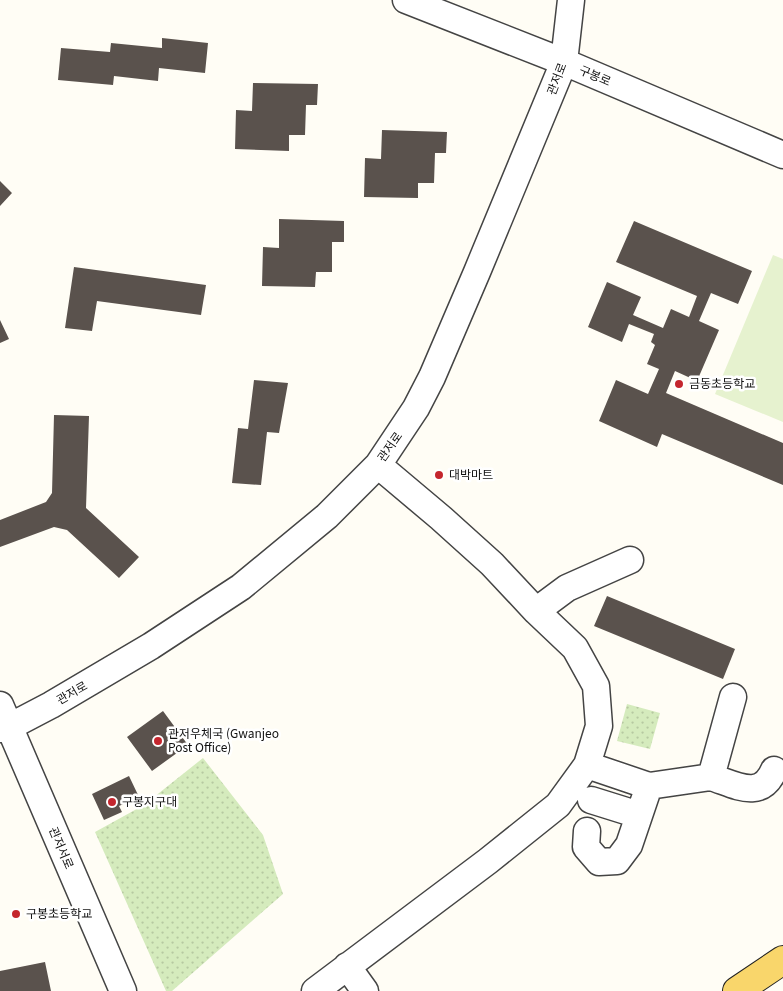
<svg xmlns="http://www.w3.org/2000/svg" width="783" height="991" font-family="Georgia,'Noto Sans KR',serif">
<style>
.park{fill:url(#park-dots)}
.pitch{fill:#e6f2cf}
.building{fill:#5a524d}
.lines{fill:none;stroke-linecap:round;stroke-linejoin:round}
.minor-casing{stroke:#444;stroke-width:29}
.major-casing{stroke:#222;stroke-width:30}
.minor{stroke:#fff;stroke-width:26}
.major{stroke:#f9d66b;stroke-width:28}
.poi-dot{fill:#c4262e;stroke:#fff;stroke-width:2}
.labels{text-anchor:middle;stroke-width:5;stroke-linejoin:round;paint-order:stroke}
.street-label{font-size:12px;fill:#111;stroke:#fff}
.poi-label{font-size:12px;fill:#111;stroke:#fff;text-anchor:start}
</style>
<defs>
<pattern id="park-dots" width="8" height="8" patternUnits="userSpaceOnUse" patternTransform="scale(1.25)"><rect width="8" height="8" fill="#d5ebbd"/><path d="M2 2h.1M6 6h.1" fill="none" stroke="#b6c8a1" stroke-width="1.8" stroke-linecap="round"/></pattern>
</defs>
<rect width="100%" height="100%" fill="#fffdf5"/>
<!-- park -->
<path class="park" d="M627,704L660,713L650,749L617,741Z
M203,758L263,835L283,894L172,991H166L95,832L144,805Z"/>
<!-- pitch -->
<path class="pitch" d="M773,255L783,259V422L715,394Z"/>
<!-- building -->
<path class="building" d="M162,38L208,43L205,73L159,68L158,81L114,76L113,85L58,80L61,48L110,52L111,43L162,48Z
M253,83L318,84L317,105H306L305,135H289V151L235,149L236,110L252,111Z
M382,130L447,132L446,153H435L434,183H418V198L364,197L365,158L381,159Z
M0,181L12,193L0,206Z
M279,219L344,221V242H332V272H316L315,287L262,286L263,247L279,248Z
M634,221L752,271L738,304L711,293L699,321L719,330L697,381L675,371L666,393L783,443V485L662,434L657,447L599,421L616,380L648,394L659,369L647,364L655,345L651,342L654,334L629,324L622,342L588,327L607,282L641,297L633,315L663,328L671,309L689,317L697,296L616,262Z
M74,267L206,285L201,315L97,301L92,331L65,328Z
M0,320L9,339L0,343Z
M254,380L288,383L279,433L267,432L261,485L232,483L238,428L248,429Z
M54,415L89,416L86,508L139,557L119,578L67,530L54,527L0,547V520L46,502L52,493Z
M607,596L735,649L723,679L594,626Z
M163,711L188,745L152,771L127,737Z
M129,776L139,797L119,806L122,812L104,820L92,794Z
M45,962L51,991H0V971Z"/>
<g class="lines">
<!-- minor casing -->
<g class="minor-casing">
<path id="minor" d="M406,0L564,62L783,155
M536,611L567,588L630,560
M0,705L123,991
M0,729L9,727L51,705L151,646L241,587L327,516L378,465L416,408L432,377L477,272L564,62L571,0
M587,765L649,786
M711,777C736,785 761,801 774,770
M591,800L639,815
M587,831L586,847L599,862L617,861L629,845L649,786L711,777L733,697
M347,966L365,991
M315,991L488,861L558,805L587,765L599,726L596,686L575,648L536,611L492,564L441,518L378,465"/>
</g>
<!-- major casing -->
<g class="major-casing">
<path id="major" d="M737,991L783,960"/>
</g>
<!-- minor -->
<use href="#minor" class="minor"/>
<!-- major -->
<use href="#major" class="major"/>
</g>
<!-- markers -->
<g class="poi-dot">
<circle cx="679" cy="384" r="5"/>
<circle cx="439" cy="475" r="5"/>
<circle cx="158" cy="741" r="5"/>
<circle cx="112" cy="802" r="5"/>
<circle cx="16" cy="914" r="5"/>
</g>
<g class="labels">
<!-- street labels -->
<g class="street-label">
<text transform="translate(595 76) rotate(23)" y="4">구봉로</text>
<text transform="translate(557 79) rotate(-69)" y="4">관저로</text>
<text transform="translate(390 447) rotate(-55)" y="4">관저로</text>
<text transform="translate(72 693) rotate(-30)" y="4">관저로</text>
<text transform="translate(61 848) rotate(67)" y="4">관저서로</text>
</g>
<!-- poi labels -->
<g class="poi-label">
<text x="689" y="388">금동초등학교</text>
<text x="449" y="479">대박마트</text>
<text x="168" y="738">관저우체국 (Gwanjeo<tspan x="168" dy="14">Post Office)</tspan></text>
<text x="122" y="806">구봉지구대</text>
<text x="26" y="918">구봉초등학교</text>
</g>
</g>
</svg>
